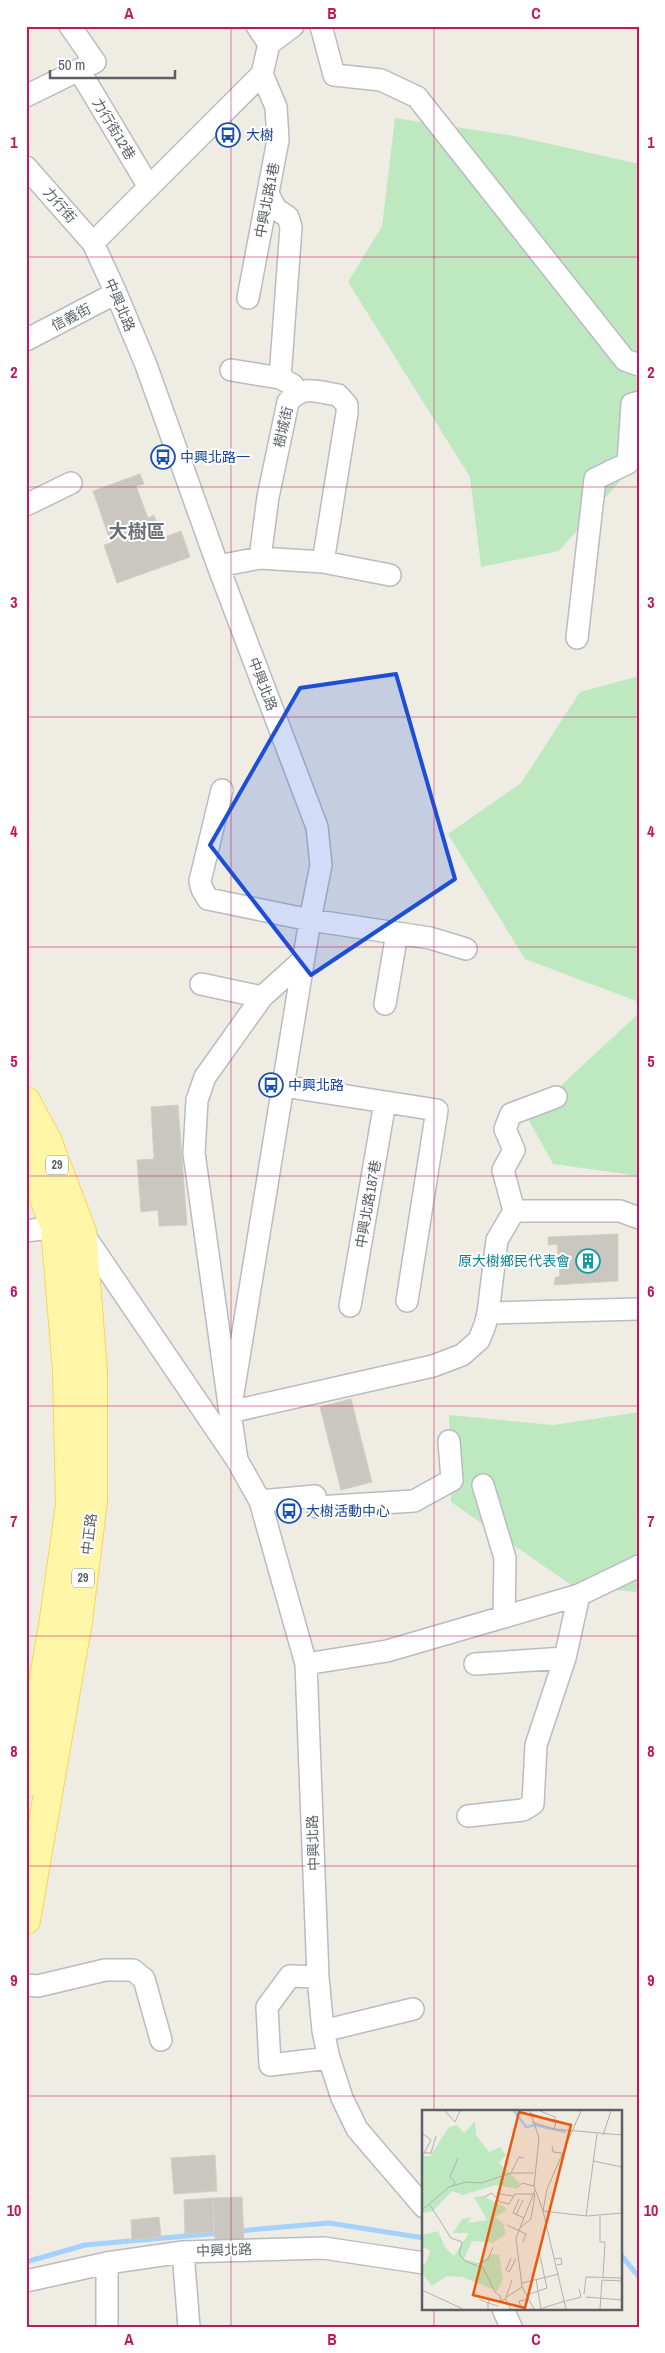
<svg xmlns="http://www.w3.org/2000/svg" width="665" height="2353" font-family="'Archivo Narrow','Noto Sans TC',sans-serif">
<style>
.green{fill:#bee9c0}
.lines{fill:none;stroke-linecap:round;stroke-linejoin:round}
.stream{stroke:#a3d2ff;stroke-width:5}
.building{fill:#cac7c0;stroke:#d4cfc1}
.minor-casing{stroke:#b8bbc0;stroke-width:24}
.major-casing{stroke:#fbd550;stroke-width:30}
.minor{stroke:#fff;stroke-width:21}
.major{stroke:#fff6a8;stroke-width:28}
.marked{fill:#1d4ed8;fill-opacity:0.2;stroke:#1d4ed8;stroke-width:4;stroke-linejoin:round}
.grid{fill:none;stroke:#c2185b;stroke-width:1;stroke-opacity:0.55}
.labels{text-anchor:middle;stroke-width:4;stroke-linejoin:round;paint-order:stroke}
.shield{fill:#fff;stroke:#8c8f93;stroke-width:1}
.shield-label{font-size:12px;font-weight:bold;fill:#5b5f65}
.street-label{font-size:14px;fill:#5b5f65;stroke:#fff}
.transit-label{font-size:14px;fill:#164399;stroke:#fff;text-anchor:start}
.culture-label{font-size:14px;fill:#0d838f;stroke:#fff;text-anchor:end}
.district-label{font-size:19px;font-weight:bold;fill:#6c7177;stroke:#fff}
.inset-river{fill:none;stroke:#a3d2ff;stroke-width:2.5}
.inset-road{fill:none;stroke:#b0b0ad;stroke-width:1}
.view{fill:#e8590c;fill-opacity:0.15;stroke:#e8590c;stroke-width:2.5}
.inset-edge{fill:none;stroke:#5b5f65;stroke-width:2.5}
.neatline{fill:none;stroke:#c2185b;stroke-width:2}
.grid-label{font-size:16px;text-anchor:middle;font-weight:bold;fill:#c2185b}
</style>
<rect width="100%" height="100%" fill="#efede3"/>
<!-- green -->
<path class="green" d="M395,118L515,136L639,164V459L559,551L481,567L470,477L348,282L382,226Z
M639,676V1002L525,959L448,834L521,783L580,692Z
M639,1013V1176L553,1164L527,1117Z
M639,1412V1592L574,1587L451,1502L449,1415L553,1425Z"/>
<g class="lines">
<!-- stream -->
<path class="stream" d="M238,2231L329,2223L424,2238
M621,2255L639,2277
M26,2262L85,2245L220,2233"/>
</g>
<!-- building -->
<path class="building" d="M140,474L144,484L136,486L148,518L154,515L162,538L181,531L190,557L117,583L104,545L111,543L93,491Z
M178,1105L187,1225L159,1226L158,1210L141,1212L137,1160L154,1159L151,1107Z
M618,1234V1281L554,1285L555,1278L560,1276L557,1244L548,1245V1237Z
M351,1399L372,1482L341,1490L320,1407Z
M215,2155L217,2191L174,2194L171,2158Z
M242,2197L244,2240L215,2241L213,2198Z
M213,2198L214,2232L185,2234L184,2200Z
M159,2217L161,2237L132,2240L131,2220Z"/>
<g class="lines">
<!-- minor casing -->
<g class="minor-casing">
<path id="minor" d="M321,26L334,75L381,80L417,97L625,360L639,365
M269,44L293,26
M79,70L149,187
M26,96L95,62L70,26
M26,167L93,243L116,293L146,365L218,566L317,827L321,865L310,920L230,1412L237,1460
M268,194L276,209L288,217L291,227L280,378
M93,243L262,74L269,44L257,26
M248,298L278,140L276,107L262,74
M26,340L116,293
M231,370L280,378L293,385
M26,505L71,483
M260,558L268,497L288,402C303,384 317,392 338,395L347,405V413L323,562
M218,566L260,558L323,562L390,575
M577,638L595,479L628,463L632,404L639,402
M222,790L200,881L202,889L208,899L310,920L430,938L466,949
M303,960L262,997L205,1077L197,1100L194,1153L230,1412L433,1366L462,1355L479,1340L485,1325L488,1313L497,1240L514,1211H620L639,1218
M201,984L262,997
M385,1004L397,933
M283,1086L437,1110L407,1301
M514,1211L503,1170L514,1150L505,1129L511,1114L556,1097
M26,1231L55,1227L82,1232L237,1460L260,1501L306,1664L318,1977L323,2031L329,2058L342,2098L357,2129L424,2207
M350,1306L385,1102
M488,1313L639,1309
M483,1485L505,1558L504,1617
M260,1501L315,1496L317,1507L414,1501L452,1480L449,1441
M306,1664L387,1651L579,1595L639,1566
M475,1664L565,1658
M468,1816L523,1810L533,1804L536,1745L565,1658L579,1595
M318,1977L290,1976L267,2007L270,2065L329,2058
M26,1985L38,1986L105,1970H133L144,1979L161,2040
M323,2031L413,2009
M183,2252L189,2327
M107,2263V2327
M26,2281L107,2263L183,2252L324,2248L424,2263
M503,2309L511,2327"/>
</g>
<!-- major casing -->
<g class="major-casing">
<path id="major" d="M26,1101L47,1140L82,1232L93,1372V1501L78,1621L26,1920
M26,1151L55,1227L67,1370L70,1505L54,1619L26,1783"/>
</g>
<!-- minor -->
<use href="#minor" class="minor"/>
<!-- major -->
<use href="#major" class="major"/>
</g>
<!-- marked area -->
<path class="marked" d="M396,674L455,879L311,975L210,845L300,688Z"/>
<!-- grid -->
<path class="grid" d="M231,26V2327M434,26V2112M26,257H639M26,487H639M26,717H639M26,947H639M26,1176H639M26,1406H639M26,1636H639M26,1866H639M26,2096H639M434,2309V2327"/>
<!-- icons -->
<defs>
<g id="bus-ring" transform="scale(1.25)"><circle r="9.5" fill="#fff" stroke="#1a4fb4" stroke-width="1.5"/><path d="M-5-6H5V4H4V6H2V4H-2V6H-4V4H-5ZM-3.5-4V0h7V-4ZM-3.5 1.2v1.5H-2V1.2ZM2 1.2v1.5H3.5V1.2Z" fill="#1a4fb4"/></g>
<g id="building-ring" transform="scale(1.25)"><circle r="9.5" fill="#fff" stroke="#0f9aa8" stroke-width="1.5"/><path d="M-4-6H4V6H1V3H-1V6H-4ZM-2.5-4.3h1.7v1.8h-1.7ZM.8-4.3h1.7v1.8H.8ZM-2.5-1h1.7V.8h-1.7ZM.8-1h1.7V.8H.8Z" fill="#0f9aa8"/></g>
</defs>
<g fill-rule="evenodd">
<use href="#bus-ring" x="228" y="135"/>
<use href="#bus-ring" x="163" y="457"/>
<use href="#bus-ring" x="271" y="1085"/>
<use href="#building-ring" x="588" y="1261"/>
<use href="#bus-ring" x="289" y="1511"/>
</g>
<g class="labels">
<!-- shield labels -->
<g class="shield">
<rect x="46" y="1155.5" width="22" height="19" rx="4"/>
<rect x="72" y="1568.5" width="22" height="19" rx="4"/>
</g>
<g class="shield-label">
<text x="57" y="1169">29</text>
<text x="83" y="1582">29</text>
</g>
<!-- street labels -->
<g class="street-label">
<text transform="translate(114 129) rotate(59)" y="5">力行街12巷</text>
<text transform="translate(267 200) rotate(-79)" y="5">中興北路1巷</text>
<text transform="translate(60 205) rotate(49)" y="5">力行街</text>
<text transform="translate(120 305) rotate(67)" y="5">中興北路</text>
<text transform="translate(71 317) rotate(-27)" y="5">信義街</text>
<text transform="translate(283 427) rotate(-77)" y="5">樹城街</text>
<text transform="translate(263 684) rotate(69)" y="5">中興北路</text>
<text transform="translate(368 1204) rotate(-80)" y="5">中興北路187巷</text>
<text transform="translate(89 1534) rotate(-83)" y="5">中正路</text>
<text transform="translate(313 1843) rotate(-92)" y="5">中興北路</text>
<text transform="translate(224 2250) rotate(-2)" y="5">中興北路</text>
</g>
<!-- transit labels -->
<g class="transit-label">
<text x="246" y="140">大樹</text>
<text x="180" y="462">中興北路一</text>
<text x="288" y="1090">中興北路</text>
<text x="306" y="1516">大樹活動中心</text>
</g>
<!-- culture labels -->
<g class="culture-label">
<text x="570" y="1266">原大樹鄉民代表會</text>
</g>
<!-- district labels -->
<g class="district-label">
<text x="137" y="538">大樹區</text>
</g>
</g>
<!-- overview -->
<g transform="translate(422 2110)">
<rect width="200" height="200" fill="#efede3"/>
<path d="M53,11L54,25L67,42L78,37L84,45L77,53L97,72L96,79L74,75L41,85L30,81L11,101L0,103V46H8L27,17L35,15L42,23ZM61,86L83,97L84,101L73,107L81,113L84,124L71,133L50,131L42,149L57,153L70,144L77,145L81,169L75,181L40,167L25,166L10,176L0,163V154L4,153L8,141L0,136V125L16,121L23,137L32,146L47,123H31L40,109L50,107L45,113L65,110L52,87Z" fill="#bee9c0"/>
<path class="inset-river" d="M92,1L104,17L113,15L144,22"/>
<path class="inset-road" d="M23,1L33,12L38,1M108,1L117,28L112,76L121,101L165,106L200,103M118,1L133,7L134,13M108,3L134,13L132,19M110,12L132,19L200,25M0,23L9,30L2,43M181,25L189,1M130,36L131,42L140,43M0,47L2,43H9L14,26M171,51L200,57M89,63L97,47L102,48M31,77L33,72L28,67L36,48M96,77L100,73L112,76M62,87L70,83L78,92L87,94L93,84H113L109,109L99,117M76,89L77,84L91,86M97,89L91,103L102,108M8,95L29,128L40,132L37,144L43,151L61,158L73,182L78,186L79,191L83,189M0,100L27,77L44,72L59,73L89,63H112M94,105L101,90M164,106L175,24M178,106V132H183L181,167M85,115L104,124L101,132M89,148L84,160L87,162L94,149M133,149L139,148L140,154L135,155M57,154L66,149L71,137M114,169L119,199M100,173L137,164M0,180L41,199M162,184L164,167L200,168M105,185L125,178L117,142M84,187L90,170M164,187L200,190M68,188L66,193L76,196M57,189L66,193V199M144,191L159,187L157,179M99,197L97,191L107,189M89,199L83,188L100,177M112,199L100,177L94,128L113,80M118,199L143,191M144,199L121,101L125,79L159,1M178,199L180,170L200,171"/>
<path class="view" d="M97,2L149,15L103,198L51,185Z"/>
<rect width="200" height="200" class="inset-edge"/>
</g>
<!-- border -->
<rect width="665" height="2353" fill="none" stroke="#ffffff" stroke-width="55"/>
<!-- scale -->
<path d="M50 70v8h125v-8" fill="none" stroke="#5b5f65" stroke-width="2.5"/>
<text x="58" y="70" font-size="15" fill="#5b5f65" stroke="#ffffff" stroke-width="4" paint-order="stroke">50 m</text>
<rect x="28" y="28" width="610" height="2298" class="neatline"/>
<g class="grid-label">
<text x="129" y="19">A</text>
<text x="332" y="19">B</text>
<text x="536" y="19">C</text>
<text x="14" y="148">1</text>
<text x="651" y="148">1</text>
<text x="14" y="378">2</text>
<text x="651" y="378">2</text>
<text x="14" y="608">3</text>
<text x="651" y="608">3</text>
<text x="14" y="837">4</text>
<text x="651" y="837">4</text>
<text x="14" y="1067">5</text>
<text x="651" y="1067">5</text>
<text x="14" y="1297">6</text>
<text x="651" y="1297">6</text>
<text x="14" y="1527">7</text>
<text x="651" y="1527">7</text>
<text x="14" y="1757">8</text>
<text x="651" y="1757">8</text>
<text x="14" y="1986">9</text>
<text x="651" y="1986">9</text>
<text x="14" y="2216">10</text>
<text x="651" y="2216">10</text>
<text x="129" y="2345">A</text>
<text x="332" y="2345">B</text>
<text x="536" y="2345">C</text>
</g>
</svg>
